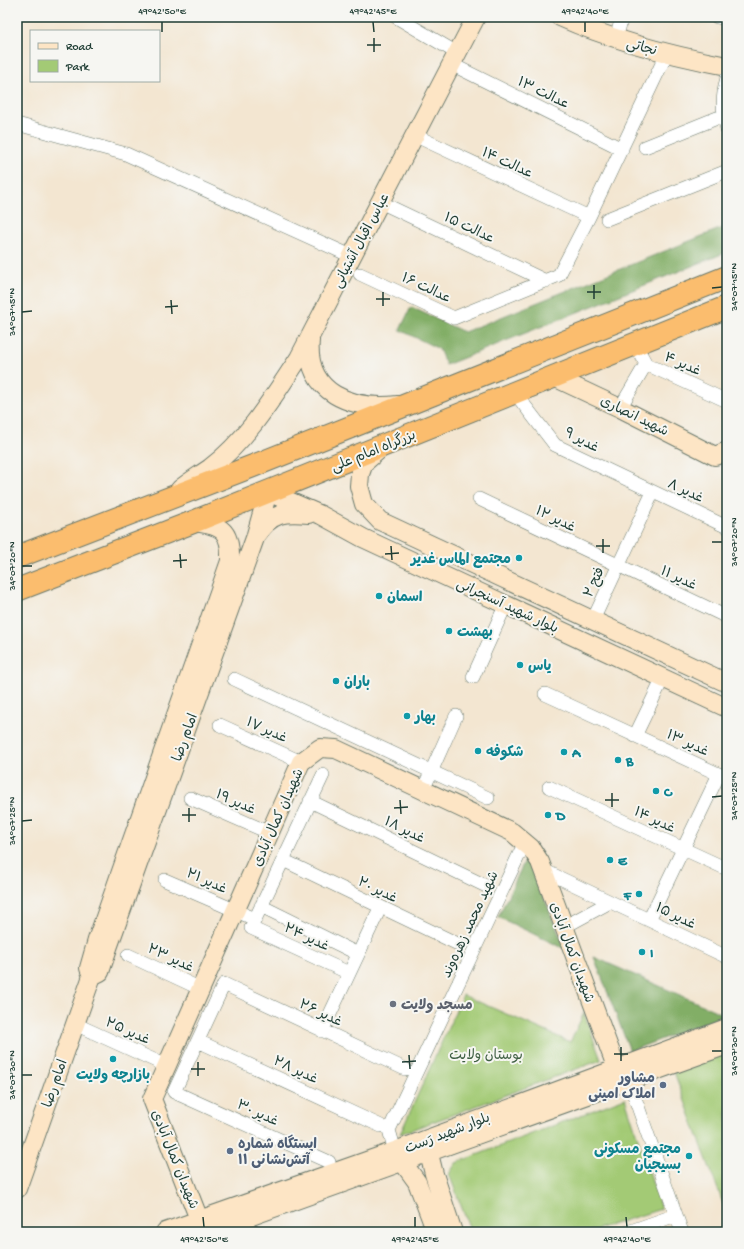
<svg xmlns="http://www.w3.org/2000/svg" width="744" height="1249" font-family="'Gochi Hand','Playpen Sans Arabic',sans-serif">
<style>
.green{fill:#a3ca75;stroke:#618454}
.forest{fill:#82ae66;stroke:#50764d}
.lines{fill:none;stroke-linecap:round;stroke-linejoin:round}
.street-casing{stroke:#69786b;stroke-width:14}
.secondary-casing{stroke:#69786b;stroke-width:20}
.highway-casing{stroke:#69786b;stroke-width:24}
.street{stroke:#fff;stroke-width:13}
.secondary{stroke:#fde5c5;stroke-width:18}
.highway{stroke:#fbbd6e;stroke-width:22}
.ticks{fill:none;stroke:#1f3d34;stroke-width:1.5}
.culture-dot{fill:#0f9aa8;stroke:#f6f6f2;stroke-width:1.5}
.worship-dot{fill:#6b7280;stroke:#f6f6f2;stroke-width:1.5}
.service-dot{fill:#5c6f8a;stroke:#f6f6f2;stroke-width:1.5}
.labels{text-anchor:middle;stroke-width:4;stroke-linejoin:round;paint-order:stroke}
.street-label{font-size:14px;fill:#1f3d34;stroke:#f6f6f2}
.culture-label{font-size:14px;font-weight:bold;fill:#0d838f;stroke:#f6f6f2;text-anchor:start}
.worship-label{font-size:14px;font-weight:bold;fill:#5b616d;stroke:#f6f6f2;text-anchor:start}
.park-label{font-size:14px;fill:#406044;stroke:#f6f6f2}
.service-label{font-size:14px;font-weight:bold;fill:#4e5e75;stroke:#f6f6f2;text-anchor:end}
.neatline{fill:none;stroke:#1f3d34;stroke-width:1.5}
.ticks-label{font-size:10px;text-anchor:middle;fill:#1f3d34}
</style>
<rect width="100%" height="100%" fill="#f6f6f2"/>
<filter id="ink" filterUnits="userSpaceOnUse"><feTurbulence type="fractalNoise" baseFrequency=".025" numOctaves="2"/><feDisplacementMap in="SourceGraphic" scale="8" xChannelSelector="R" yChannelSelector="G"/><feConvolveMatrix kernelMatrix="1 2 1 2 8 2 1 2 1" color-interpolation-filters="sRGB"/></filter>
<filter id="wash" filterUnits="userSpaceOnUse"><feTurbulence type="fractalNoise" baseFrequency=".012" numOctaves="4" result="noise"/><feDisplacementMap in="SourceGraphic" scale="16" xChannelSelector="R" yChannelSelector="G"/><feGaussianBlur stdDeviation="0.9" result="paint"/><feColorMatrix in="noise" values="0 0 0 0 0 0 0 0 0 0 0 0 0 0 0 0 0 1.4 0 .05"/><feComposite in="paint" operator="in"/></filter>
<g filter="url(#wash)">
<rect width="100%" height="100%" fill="#f3e6d1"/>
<!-- green -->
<path class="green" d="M463,995L570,1042L584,1013L601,1060L400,1134Z
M727,1053V1214L674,1072Z
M625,1098L661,1209L588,1232H471L449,1174L456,1163Z"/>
<!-- forest -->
<path class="forest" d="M727,226V252L446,365L439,349L400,330L411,307L464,332Z
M527,856L565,949L498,917Z
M594,957L725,1015L630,1051Z"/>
</g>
<g filter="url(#ink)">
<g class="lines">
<!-- street casing -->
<g class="street-casing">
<path id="street" d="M396,17L457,53
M717,17L727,19
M616,39L622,17
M451,64L622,149
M727,78C722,95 722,112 727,129
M17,124L126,154L351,256
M414,135L589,217
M645,147L727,114
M380,202L546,281
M607,219L727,171
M360,274L454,318L559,275L589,217L667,53
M635,344L646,364L727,401
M515,393L555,445L727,527
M620,408L646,364
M479,499L727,617
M593,620L653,492
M473,677L506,604
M234,679L488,798
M545,694L727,778
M220,725L301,762
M635,736L663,678
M323,775L251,928L349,973
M549,787L727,869
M423,790L456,716
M190,798L270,833
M310,801L486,886
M283,860L460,945
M543,870L727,957
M165,880L255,919
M261,906L358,954
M649,920L719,774
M564,927L610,902
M128,955L201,989
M75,1024L167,1066
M322,1031L380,908
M198,1041L381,1126
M629,1081L682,1232
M395,1151L389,1130L525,842
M329,1162L174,1092L224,984L405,1069
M628,1232L676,1215"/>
</g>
<!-- secondary casing -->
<g class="secondary-casing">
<path id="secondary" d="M560,17C613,41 670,55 727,66
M310,340C305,394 352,410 398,405
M554,377L620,408L715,456L727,451
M381,448L364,463L360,474L359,486L364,504L380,521L727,683
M180,489C190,481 200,475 210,468C248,439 273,397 299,358L476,17
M257,534C273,512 284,512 309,514
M92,976L100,972L109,945L255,538L268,492L321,515L363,538L727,708
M426,1141L434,1174L453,1232
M396,1153L417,1182L436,1232
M17,1189L92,976L89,968L97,940L230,561C231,530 222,525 193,522
M165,1232L395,1151L727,1028
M204,1232L152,1099L301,762L320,748L336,749L512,832L531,848L540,862L617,1069
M207,1232L727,1045"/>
</g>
<!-- highway casing -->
<g class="highway-casing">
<path id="highway" d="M17,557L253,466L727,277
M17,590L193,522L727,307"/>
</g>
<!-- street -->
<use href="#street" class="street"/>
<!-- secondary -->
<use href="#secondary" class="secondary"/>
<!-- highway -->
<use href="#highway" class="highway"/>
</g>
</g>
<!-- ticks -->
<path class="ticks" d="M162,22V32M373,22L374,32M585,22V32M374,38V52M367,45H381M594,285V299M712,288L722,287M383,292V306M587,292H601M376,299H390M171,300L172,314M165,307L178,306M22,312L32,311M603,539V553M712,542H722M391,546L392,560M596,546H610M180,554L181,568M385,554L399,553M173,561L187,560M22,566H32M612,793V807M712,797L722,796M400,800L401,814M605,800H619M189,808V822M394,808L408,807M182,815H196M22,821L32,820M621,1047V1061M712,1051H722M614,1054H628M409,1055L410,1069M198,1062V1076M402,1062L416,1061M191,1069H205M22,1075H32M203,1217L204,1227M415,1217V1227M626,1217L627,1227"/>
<!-- markers -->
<g class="culture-dot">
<circle cx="519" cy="558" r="4"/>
<circle cx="379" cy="596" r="4"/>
<circle cx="449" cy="631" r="4"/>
<circle cx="520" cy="665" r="4"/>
<circle cx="336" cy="681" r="4"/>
<circle cx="407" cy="716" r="4"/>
<circle cx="478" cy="751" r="4"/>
<circle cx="564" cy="752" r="4"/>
<circle cx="618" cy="760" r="4"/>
<circle cx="656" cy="791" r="4"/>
<circle cx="548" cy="815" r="4"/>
<circle cx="610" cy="860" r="4"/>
<circle cx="639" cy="894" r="4"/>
<circle cx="642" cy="952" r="4"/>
<circle cx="113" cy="1059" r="4"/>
<circle cx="689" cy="1156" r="4"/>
</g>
<circle class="worship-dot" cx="393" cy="1004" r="4"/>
<g class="service-dot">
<circle cx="663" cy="1085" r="4"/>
<circle cx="230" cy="1151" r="4"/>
</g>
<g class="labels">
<!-- street labels -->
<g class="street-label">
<text transform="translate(642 46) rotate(15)" y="5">نجاتی</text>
<text transform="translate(544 92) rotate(26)" y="5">عدالت ۱۳</text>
<text transform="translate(508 162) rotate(25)" y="5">عدالت ۱۴</text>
<text transform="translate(470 227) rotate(25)" y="5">عدالت ۱۵</text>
<text transform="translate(360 240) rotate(-62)" y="5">عباس اقبال آشتیانی</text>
<text transform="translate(427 287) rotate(25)" y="5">عدالت ۱۶</text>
<text transform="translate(683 363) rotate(24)" y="5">غدیر ۴</text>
<text transform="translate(635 415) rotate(26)" y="5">شهید انصاری</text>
<text transform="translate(582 439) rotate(28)" y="5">غدیر ۹</text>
<text transform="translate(373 450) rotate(-22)" y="5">بزرگراه امام علی</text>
<text transform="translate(686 490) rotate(25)" y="5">غدیر ۸</text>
<text transform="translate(556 518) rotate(26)" y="5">غدیر ۱۲</text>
<text transform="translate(679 577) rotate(25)" y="5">غدیر ۱۱</text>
<text transform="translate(593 582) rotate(-65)" y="5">فتح ۲</text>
<text transform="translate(508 605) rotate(25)" y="5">بلوار شهید آسنجرانی</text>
<text transform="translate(267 729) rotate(24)" y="5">غدیر ۱۷</text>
<text transform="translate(184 737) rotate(-70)" y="5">امام رضا</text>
<text transform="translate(688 742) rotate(25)" y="5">غدیر ۱۳</text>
<text transform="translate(236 801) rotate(24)" y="5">غدیر ۱۹</text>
<text transform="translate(277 817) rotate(-66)" y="5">شهیدان کمال آبادی</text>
<text transform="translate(655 819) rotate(25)" y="5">غدیر ۱۴</text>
<text transform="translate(405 829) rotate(26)" y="5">غدیر ۱۸</text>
<text transform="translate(207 880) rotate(24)" y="5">غدیر ۲۱</text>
<text transform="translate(378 889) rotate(26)" y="5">غدیر ۲۰</text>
<text transform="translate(676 915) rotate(26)" y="5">غدیر ۱۵</text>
<text transform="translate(469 924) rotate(-65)" y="5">شهید محمد زهره‌وند</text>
<text transform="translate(307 936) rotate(25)" y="5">غدیر ۲۴</text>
<text transform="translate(573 952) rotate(70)" y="5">شهیدان کمال آبادی</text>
<text transform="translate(171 957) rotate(25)" y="5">غدیر ۲۳</text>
<text transform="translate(321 1012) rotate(25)" y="5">غدیر ۲۶</text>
<text transform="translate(128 1030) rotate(24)" y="5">غدیر ۲۵</text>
<text transform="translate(296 1069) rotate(25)" y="5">غدیر ۲۸</text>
<text transform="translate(54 1083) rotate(-71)" y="5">امام رضا</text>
<text transform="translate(258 1112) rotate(25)" y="5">غدیر ۳۰</text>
<text transform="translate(447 1132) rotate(-21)" y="5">بلوار شهید رَست</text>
<text transform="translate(176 1159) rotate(68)" y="5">شهیدان کمال آبادی</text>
</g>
<!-- culture labels -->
<g class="culture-label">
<text x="511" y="563" text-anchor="end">مجتمع الماس غدیر</text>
<text x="387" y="601">اسمان</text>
<text x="457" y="636">بهشت</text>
<text x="528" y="670">یاس</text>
<text x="344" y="686">باران</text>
<text x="415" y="721">بهار</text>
<text x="486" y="756">شکوفه</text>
<text x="572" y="757">A</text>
<text x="626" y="765">B</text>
<text x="664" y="796">C</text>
<text x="556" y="820">D</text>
<text x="618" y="865">E</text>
<text x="631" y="899" text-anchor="end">F</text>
<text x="650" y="957">I</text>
<text x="113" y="1079" text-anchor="middle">بازارچه ولایت</text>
<text x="681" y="1153" text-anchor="end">مجتمع مسکونی<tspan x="681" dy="16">بسیجیان</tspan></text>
</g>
<!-- worship labels -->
<g class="worship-label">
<text x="401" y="1009">مسجد ولایت</text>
</g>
<!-- park labels -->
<g class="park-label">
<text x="486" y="1059">بوستان ولایت</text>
</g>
<!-- service labels -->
<g class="service-label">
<text x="655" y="1082">مشاور<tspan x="655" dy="16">املاک امینی</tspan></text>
<text x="238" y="1148" text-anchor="start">ایستگاه شماره<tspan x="238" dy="16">۱۱ آتش‌نشانی</tspan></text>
</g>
</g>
<!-- margin -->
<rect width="744" height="1249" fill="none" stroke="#f6f6f2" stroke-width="44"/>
<!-- legend -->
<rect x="30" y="30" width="130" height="52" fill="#f6f6f2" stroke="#a0aca6"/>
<rect x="38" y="43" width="20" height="6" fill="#fde5c5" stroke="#a0aca6"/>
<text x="66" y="50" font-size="12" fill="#1f3d34">Road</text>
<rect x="38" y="60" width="20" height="12" fill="#a3ca75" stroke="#a0aca6"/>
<text x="66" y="70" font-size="12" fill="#1f3d34">Park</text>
<rect x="22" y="22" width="700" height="1205" class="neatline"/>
<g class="ticks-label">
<text x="162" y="14">49°42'50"E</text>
<text x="373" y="14">49°42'45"E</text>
<text x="585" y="14">49°42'40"E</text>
<text transform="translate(733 287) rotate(-90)" y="4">34°07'15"N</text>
<text transform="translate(11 312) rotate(-90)" y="4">34°07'15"N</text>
<text transform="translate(733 542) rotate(-90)" y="4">34°07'20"N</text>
<text transform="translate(11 566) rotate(-90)" y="4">34°07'20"N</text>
<text transform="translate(733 796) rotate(-90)" y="4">34°07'25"N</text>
<text transform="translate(11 821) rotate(-90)" y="4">34°07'25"N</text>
<text transform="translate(733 1051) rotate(-90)" y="4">34°07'30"N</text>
<text transform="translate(11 1075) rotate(-90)" y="4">34°07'30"N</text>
<text x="204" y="1242">49°42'50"E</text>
<text x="415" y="1242">49°42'45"E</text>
<text x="627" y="1242">49°42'40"E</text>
</g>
</svg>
